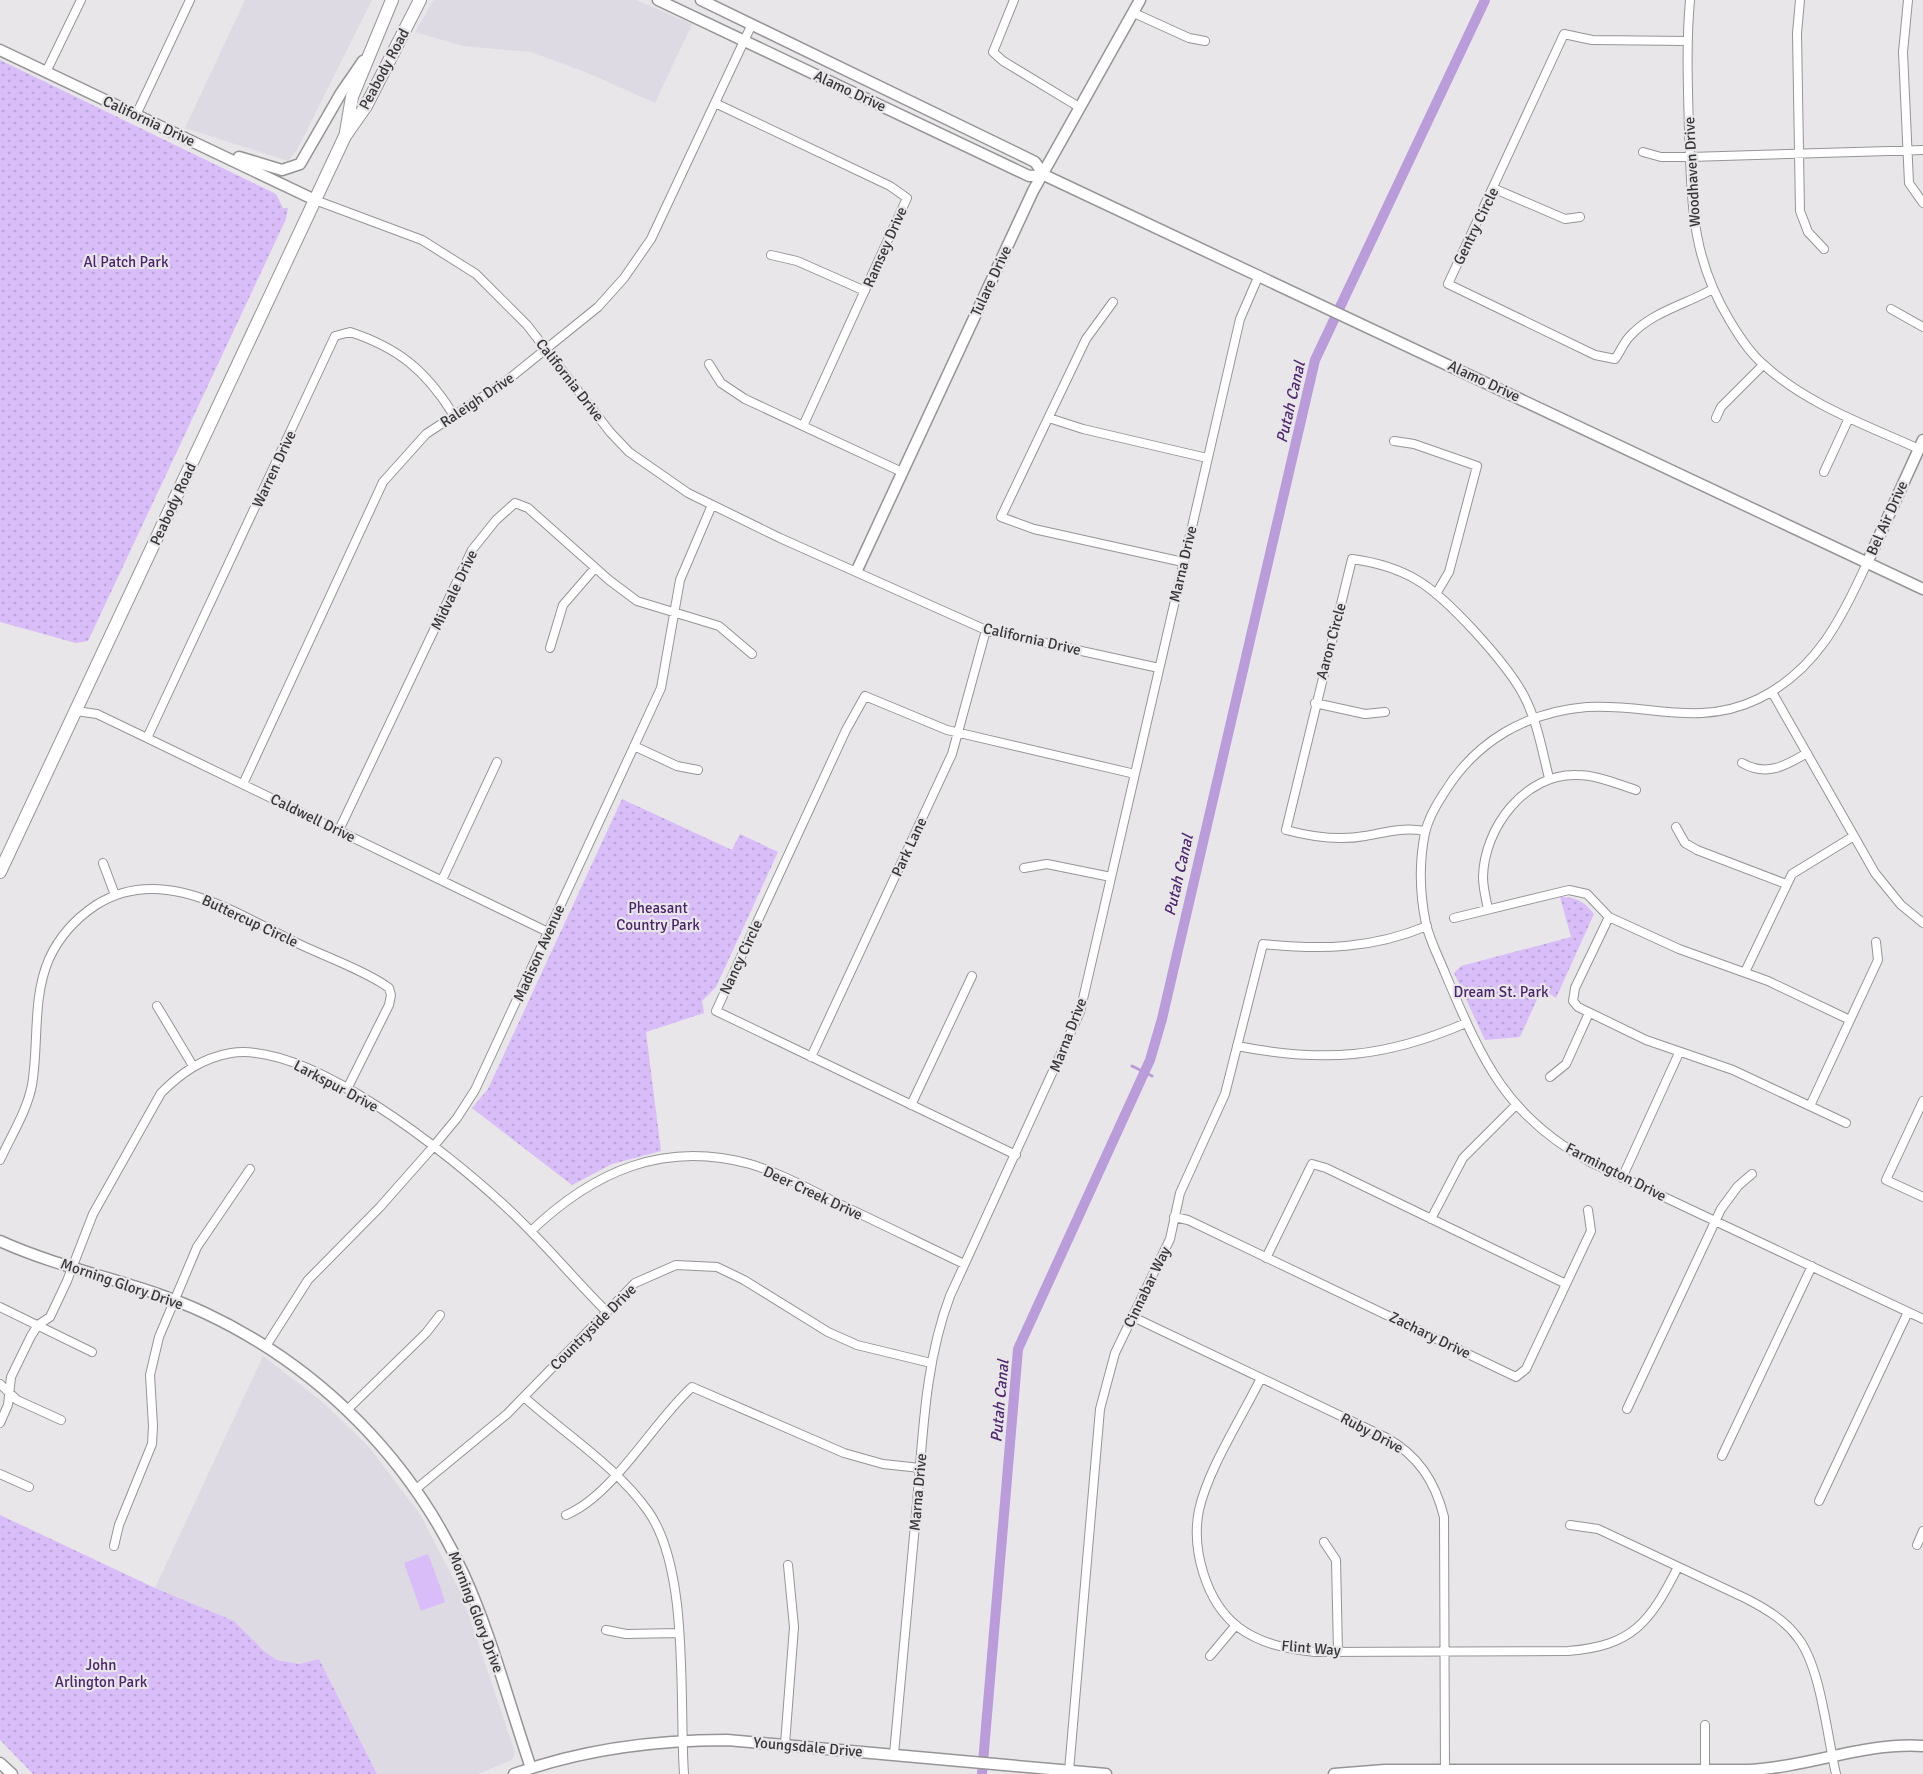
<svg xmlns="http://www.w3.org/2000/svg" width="1923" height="1774" font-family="Signika,sans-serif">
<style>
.built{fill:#dedae4}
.grass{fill:#d8bdf8}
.park{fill:url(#park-dots)}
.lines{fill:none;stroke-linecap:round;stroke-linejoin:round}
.stream{stroke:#ba9cdb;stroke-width:3}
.canal{stroke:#ba9cdb;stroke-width:10}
.street-casing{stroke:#959496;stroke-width:10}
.secondary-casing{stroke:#959496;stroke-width:13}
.primary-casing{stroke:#959496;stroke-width:14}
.street{stroke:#fff;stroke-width:8}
.secondary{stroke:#fff;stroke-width:10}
.primary{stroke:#fff;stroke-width:12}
.labels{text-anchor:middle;stroke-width:4.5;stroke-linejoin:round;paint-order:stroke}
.street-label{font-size:15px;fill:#373738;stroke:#e8e6e9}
.park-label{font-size:15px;fill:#4b236d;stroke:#e8e6e9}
.water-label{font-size:16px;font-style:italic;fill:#4f2771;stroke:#e8e6e9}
</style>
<defs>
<pattern id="park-dots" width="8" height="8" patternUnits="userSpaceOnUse" patternTransform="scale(1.5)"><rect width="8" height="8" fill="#d8bdf8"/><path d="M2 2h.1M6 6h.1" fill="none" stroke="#baa3d5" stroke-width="1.8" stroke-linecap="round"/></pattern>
</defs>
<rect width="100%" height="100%" fill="#e8e6e9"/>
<!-- built -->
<path class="built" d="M245,0H372L297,150L288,161L185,128Z
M434,0H636L692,24L655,103L590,74L531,52L463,46L415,32Z
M263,1356L324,1403L368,1446L420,1514L462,1595L515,1752L512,1760L478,1774H377L319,1659L299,1664L277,1660L265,1652L234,1621L155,1588Z"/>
<!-- grass -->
<path class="grass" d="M428,1554L440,1586L433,1589L440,1586L445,1602L421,1611L404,1563Z"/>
<!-- park -->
<path class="park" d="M0,60L276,194L283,208H288L286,219L88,641L76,643L0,622Z
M622,799L732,850L740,834L778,852L716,987L702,1001L704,1013L646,1032L661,1151L612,1164L572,1185L472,1108L488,1089Z
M1560,897C1576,897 1584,901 1594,914L1556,998L1550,994L1539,995L1520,1037L1485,1040L1454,973L1461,966L1571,937Z
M0,1515L155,1588L234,1621L265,1652L277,1660L299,1664L319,1659L377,1774H33L0,1740Z"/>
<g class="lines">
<!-- stream -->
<path class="stream" d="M1132,1066L1152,1076"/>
<!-- canal -->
<path class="canal" d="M982,1774L1018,1349L1150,1060L1162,1019L1315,360L1485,0"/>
<!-- street casing -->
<g class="street-casing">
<path id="street" d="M1014,0L993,52L1003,61L1079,107
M1690,0C1686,44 1688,88 1689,132C1692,204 1691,257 1730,321C1739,336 1749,352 1763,364C1806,404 1866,425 1919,449
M1800,0L1797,33L1800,211L1808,232L1824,249
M1908,0L1903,52L1909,183L1923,203
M1134,13L1189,38L1205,41
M1687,41L1592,40L1564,34L1448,284L1595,355L1615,359C1620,352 1624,342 1630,336C1652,312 1684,305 1711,290
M46,72L81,0
M715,103L890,186L907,198L803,426
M136,115L190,0
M1643,152L1661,157H1690L1923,150
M1495,189L1565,219L1580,217
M315,200L422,240L476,274L527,325L610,432L629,452L688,493L780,538L986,630L1159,668
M771,255L797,261L865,291
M1113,302L1086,339L1001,517L1034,529L1183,562
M1891,309L1923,327
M709,364L721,383L745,399L902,472
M1049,418L1083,429L1207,458
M1716,418L1721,407L1763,365
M1394,441L1414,444L1477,466L1449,572L1436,594
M1824,472L1849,418
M1867,563C1842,618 1816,671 1758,699C1698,728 1647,703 1587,707C1526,712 1476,741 1444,793C1436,805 1428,819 1425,833C1419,862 1420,895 1426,924C1430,941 1439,958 1445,973C1482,1060 1505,1116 1592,1163L1923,1319
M550,648L563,605L595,568
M1772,692L1875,873L1901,905L1923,923
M1315,703L1365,714L1385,712
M76,711L97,714L147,738L548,932
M147,738L335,336L350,332C399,348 426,371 453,414
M634,746L677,766L698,770
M1742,763C1767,777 1785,766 1807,753
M243,784L383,482L426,434L505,382L598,307L624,278L651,239L752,24
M1676,827L1685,843L1697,850L1786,884
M339,830L472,550L496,520L515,503L528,508L609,580L637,601L719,626L752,654
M1425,831C1403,827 1387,832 1365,836C1338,841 1312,837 1286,830L1352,559C1374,562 1397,568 1417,580C1448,598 1506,663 1523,694C1537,720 1542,750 1549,778
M103,863L115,895
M1024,868L1047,864L1111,877
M442,880L497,762
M1488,909C1486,899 1483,888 1483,877C1484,828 1525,773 1577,775C1597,775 1617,784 1636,790
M1609,917L1575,988L1573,1001L1578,1007L1646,1040L1733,1070L1846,1123
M1454,918L1569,890L1587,894L1609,917L1679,949L1768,981L1850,1020
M1745,972L1792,874L1854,836
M157,1006L193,1066
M1237,1046C1324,1063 1385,1058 1466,1023
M811,1057L952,754L986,630
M1550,1077L1566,1064L1589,1013
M1923,1101L1886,1180L1923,1197
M911,1105L972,976
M1810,1106L1878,960L1876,942
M1016,1155L716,1011L846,730L865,696L947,730L1135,774
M0,1160C11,1136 27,1111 32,1085C39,1044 32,998 49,959C59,937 75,919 96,905C163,862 238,915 299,944C324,956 368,972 389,988L391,995L389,1005L347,1089
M1622,1178L1679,1053
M1174,1217L1188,1220L1516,1377L1526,1369L1591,1231L1588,1210
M1431,1219L1463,1158L1516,1105
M531,1231C593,1172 663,1140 750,1164C780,1173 809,1189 837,1203C880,1223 922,1244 964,1264
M1266,1258L1312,1164L1326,1168L1566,1284
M0,1307L92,1352
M1133,1317L1385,1437C1418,1455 1435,1481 1444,1517L1445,1774
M266,1346L308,1280L380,1207L433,1147L457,1118L475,1090L661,688L680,580L712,505
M1261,1378C1242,1417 1208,1469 1199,1510C1191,1549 1206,1602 1238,1627C1261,1644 1287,1649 1315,1652L1568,1651C1633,1646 1650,1622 1678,1567
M0,1384L17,1400L61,1420
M524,1397C565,1434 616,1466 648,1511C690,1570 679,1701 684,1774
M1627,1409L1721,1209L1738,1186L1752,1174
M347,1410L426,1333L440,1315
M0,1423L8,1405L11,1377L31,1336L38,1325L50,1317L67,1281L93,1214L161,1093C181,1073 202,1058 231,1053C309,1041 449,1154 505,1206C541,1239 572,1277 606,1311
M1722,1456L1812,1266
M0,1474L29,1487
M416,1489L507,1414L635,1283L676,1265L717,1267L744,1280L828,1332L857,1345L931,1363
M1819,1501L1908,1312
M566,1515C614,1495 653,1422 692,1387L844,1453L883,1464L920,1468
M1570,1525L1598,1529L1747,1599C1766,1609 1785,1620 1798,1638C1821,1668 1827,1736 1836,1774
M1324,1542L1336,1560L1338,1652
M1917,1545L1923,1531
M114,1546L119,1525L152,1444L153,1426L150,1375L159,1337L197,1247L250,1169
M606,1630L626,1634L678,1633
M1210,1656L1236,1625
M785,1744L794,1627L788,1565
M894,1754C901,1671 909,1587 917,1503C923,1434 925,1362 950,1296L1080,1012L1240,319L1259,275
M1705,1770V1725
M1069,1771L1100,1409L1115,1353L1170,1239L1180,1193L1225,1094L1263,944C1321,950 1372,949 1427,926"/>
</g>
<!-- secondary casing -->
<g class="secondary-casing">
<path id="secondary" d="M658,0L1029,176L1044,175L1923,589
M701,0L1027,158L1035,162L1044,175
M0,50L315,200
M239,157L282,170L300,164L341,93L363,61
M1867,563L1923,440
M857,570L1033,191L1140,0
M0,1241C66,1271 139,1282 205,1313C320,1367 412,1460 464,1575C492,1637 509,1704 531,1768
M0,1763L12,1774
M514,1774C583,1749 653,1740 727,1740L1106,1774
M1334,1774L1385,1770H1750C1809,1767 1864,1742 1923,1746"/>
</g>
<!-- primary casing -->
<g class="primary-casing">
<path id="primary" d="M346,132L352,97L392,0
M0,872L345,136L366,106L420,0"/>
</g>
<!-- street -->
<use href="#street" class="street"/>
<!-- secondary -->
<use href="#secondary" class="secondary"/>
<!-- primary -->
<use href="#primary" class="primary"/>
</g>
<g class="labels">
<!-- street labels -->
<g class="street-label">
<text transform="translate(384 69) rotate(-62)" y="5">Peabody Road</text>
<text transform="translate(850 91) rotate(25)" y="5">Alamo Drive</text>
<text transform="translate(149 121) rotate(25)" y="5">California Drive</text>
<text transform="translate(1692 172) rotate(-93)" y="5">Woodhaven Drive</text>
<text transform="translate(1476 226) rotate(-64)" y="5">Gentry Circle</text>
<text transform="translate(885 247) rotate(-66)" y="5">Ramsey Drive</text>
<text transform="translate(991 281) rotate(-65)" y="5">Tulare Drive</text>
<text transform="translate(570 380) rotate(52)" y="5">California Drive</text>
<text transform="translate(1484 381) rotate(25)" y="5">Alamo Drive</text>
<text transform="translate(477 400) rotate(-34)" y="5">Raleigh Drive</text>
<text transform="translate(274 469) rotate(-65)" y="5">Warren Drive</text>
<text transform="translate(173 504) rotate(-65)" y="5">Peabody Road</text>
<text transform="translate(1887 518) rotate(-66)" y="5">Bel Air Drive</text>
<text transform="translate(1183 564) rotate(-77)" y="5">Marna Drive</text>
<text transform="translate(454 590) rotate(-64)" y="5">Midvale Drive</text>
<text transform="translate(1032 639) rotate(13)" y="5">California Drive</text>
<text transform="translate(1331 641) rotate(-75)" y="5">Aaron Circle</text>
<text transform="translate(313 818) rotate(26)" y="5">Caldwell Drive</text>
<text transform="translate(909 847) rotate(-65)" y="5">Park Lane</text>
<text transform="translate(250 921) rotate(25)" y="5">Buttercup Circle</text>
<text transform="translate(539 953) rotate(-66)" y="5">Madison Avenue</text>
<text transform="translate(741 957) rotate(-65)" y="5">Nancy Circle</text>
<text transform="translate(1068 1035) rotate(-69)" y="5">Marna Drive</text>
<text transform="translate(336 1086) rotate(28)" y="5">Larkspur Drive</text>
<text transform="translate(1616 1172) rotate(27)" y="5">Farmington Drive</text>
<text transform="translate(813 1193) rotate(25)" y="5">Deer Creek Drive</text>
<text transform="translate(122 1284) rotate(19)" y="5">Morning Glory Drive</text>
<text transform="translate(1147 1287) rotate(-64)" y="5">Cinnabar Way</text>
<text transform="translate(593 1327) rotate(-45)" y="5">Countryside Drive</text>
<text transform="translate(1430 1335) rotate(26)" y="5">Zachary Drive</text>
<text transform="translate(1372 1433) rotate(28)" y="5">Ruby Drive</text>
<text transform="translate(918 1492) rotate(-85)" y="5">Marna Drive</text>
<text transform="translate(476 1612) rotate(69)" y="5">Morning Glory Drive</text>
<text transform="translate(1311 1648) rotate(5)" y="5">Flint Way</text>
<text transform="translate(808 1747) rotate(5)" y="5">Youngsdale Drive</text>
</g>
<!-- park labels -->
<g class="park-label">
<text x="126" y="267">Al Patch Park</text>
<text x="658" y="913">Pheasant<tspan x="658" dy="17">Country Park</tspan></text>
<text x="1501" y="997">Dream St. Park</text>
<text x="101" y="1670">John<tspan x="101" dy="17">Arlington Park</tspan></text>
</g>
<!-- water labels -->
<g class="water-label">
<text transform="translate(1290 402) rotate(-77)" y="6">Putah Canal</text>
<text transform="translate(1178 875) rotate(-77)" y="6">Putah Canal</text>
<text transform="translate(999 1401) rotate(-85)" y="6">Putah Canal</text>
</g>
</g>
</svg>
